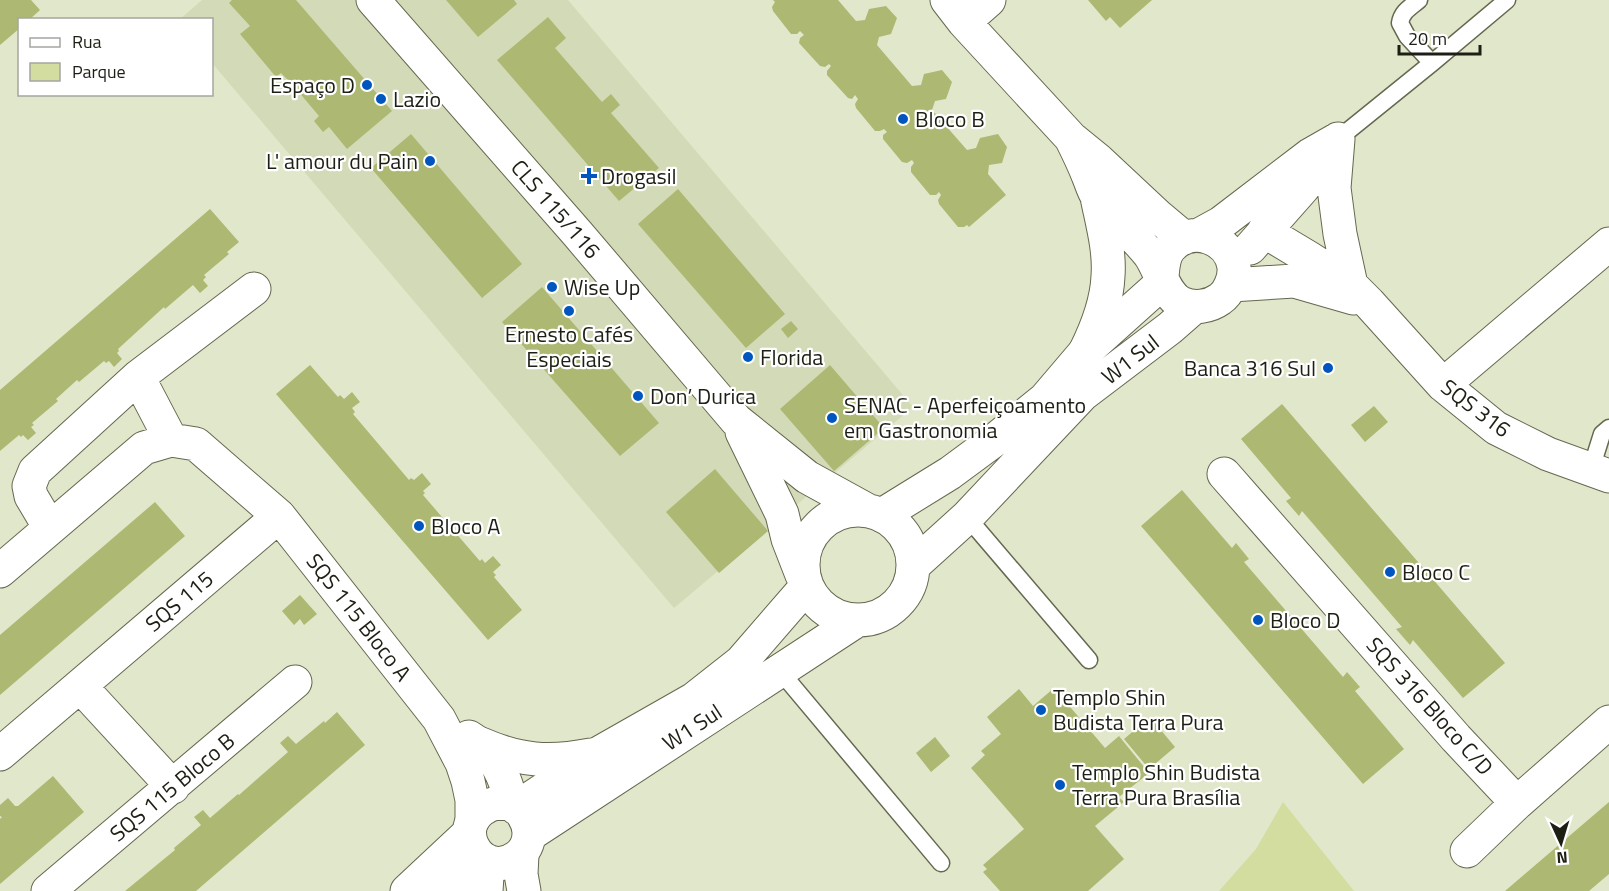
<svg xmlns="http://www.w3.org/2000/svg" width="1609" height="891" font-family="'Titillium Web',sans-serif">
<style>
.built{fill:#d3dab7}
.green{fill:#d2dd9f}
.building{fill:#adb873}
.lines{fill:none;stroke-linecap:round;stroke-linejoin:round}
.lane-casing{stroke:#64684f;stroke-width:19}
.street-casing{stroke:#64684f;stroke-width:35}
.secondary-casing{stroke:#64684f;stroke-width:35}
.lane{stroke:#fff;stroke-width:16}
.street{stroke:#fff;stroke-width:33}
.secondary{stroke:#fff;stroke-width:33}
.poi-dot{fill:#0055be;stroke:#fff;stroke-width:2}
.labels{text-anchor:middle;stroke-width:4.5;stroke-linejoin:round;paint-order:stroke}
.poi-label{font-size:22px;fill:#1d1e14;stroke:#fff;text-anchor:start}
.street-label{font-size:22px;fill:#1d1e14;stroke:#fff}
</style>
<rect width="100%" height="100%" fill="#e1e7ca"/>
<!-- built -->
<path class="built" d="M202,0H568L913,407L674,608L212,63V20H179Z"/>
<!-- green -->
<path class="green" d="M1283,802L1354,891H1219L1256,849Z"/>
<!-- building -->
<path class="building" d="M0,0H31L40,10L29,20H20V28L0,45Z
M232,0H296L392,111L347,149L329,127L323,132L314,121L319,116L292,84L286,90L282,85L288,80L281,73L276,77L240,34L250,26L229,3Z
M446,0H514L517,4L478,37Z
M773,0H838L856,21L865,20L869,9L886,6L897,18L891,34L879,37L877,45L912,86L921,85L924,74L942,70L952,82L946,99L935,101L932,110L967,150L976,148L980,138L998,134L1007,147L1002,163L989,165L988,174L1006,195L969,227L967,225L964,227H958L939,204L938,200L941,195L939,192L936,195H930L911,172V167L914,163L912,160L907,163L902,162L883,139V135L887,132L884,129L880,131H875L856,108L855,104L858,99L855,95L852,99L848,98L827,75V71L831,66L829,64L825,67L820,66L799,43L800,38L804,35L800,31L797,34H791L773,11L772,7L775,2Z
M1088,0H1152L1120,28L1110,17L1106,21Z
M548,17L566,38L555,48L602,102L611,94L620,105L611,113L659,168L619,201L497,60Z
M411,134L522,264L482,298L371,168Z
M678,189L785,314L746,348L638,224Z
M210,209L239,242L227,252L229,254L204,275L206,277L203,280L208,286L200,293L193,285L165,309L164,307L118,349L119,351L117,353L122,359L114,367L109,361L106,363L104,361L79,382L77,380L56,399L58,401L32,423L34,425L31,427L36,433L28,440L23,435L21,437L19,435L0,451V390Z
M542,287L659,423L620,456L502,322Z
M791,321L798,329L788,338L781,329Z
M310,365L338,397L340,395L344,399L352,392L360,402L352,408L355,412L353,414L409,480L411,478L414,480L422,473L431,484L423,491L425,493L423,495L479,560L480,561L482,559L485,563L493,556L501,565L493,572L496,575L494,577L522,610L488,640L276,394Z
M830,365L884,428L834,471L780,409Z
M1282,404L1505,663L1463,698L1413,640L1410,645L1396,629L1402,627L1302,511L1299,516L1286,501L1291,498L1241,439Z
M1374,406L1388,422L1365,442L1351,425Z
M715,469L768,531L719,573L666,512Z
M1182,490L1232,548L1236,543L1249,559L1244,562L1343,677L1347,672L1360,687L1355,691L1404,749L1363,784L1141,526Z
M155,502L185,536L0,695V635Z
M300,595L317,614L304,625L300,619L294,625L282,611Z
M1054,688L1105,748L1119,736L1149,773L1119,797L1124,802L1095,826L1124,859L1088,891H1000L983,872L987,869L983,865L1024,829L971,768L985,755L981,751L1001,734L987,717L1019,689L1033,706Z
M337,712L365,745L196,891H125L175,850L174,848L201,825L194,817L203,810L210,818L238,794L239,795L288,752L280,743L288,736L296,744L324,721L325,723Z
M1150,717L1175,747L1149,769L1124,739Z
M935,737L950,756L931,772L916,753Z
M53,776L84,812L0,884V819L2,817L0,816V805L8,798L15,806H18Z
M1609,802V874L1589,891H1505Z"/>
<g class="lines">
<!-- lane casing -->
<g class="lane-casing">
<path id="lane" d="M1419,0C1411,7 1402,11 1400,23L1407,36L1432,63
M1338,139L1432,63L1507,0
M1591,469L1602,434L1609,428
M967,517L1089,660
M780,671L941,863"/>
</g>
<!-- street casing -->
<g class="street-casing">
<path id="street" d="M947,0L964,22L1071,138L1098,160L1159,217L1184,238
M964,22L989,0
M1071,138C1077,150 1083,162 1088,175C1091,182 1093,190 1097,196C1100,201 1105,206 1109,210C1122,225 1137,239 1149,254C1160,269 1164,294 1181,303C1194,309 1209,307 1220,299C1229,293 1235,278 1234,267C1230,238 1192,224 1171,247C1163,255 1163,266 1162,277
M1338,139L1334,188L1340,234L1351,285
M1264,231L1309,258L1351,285L1369,303L1443,385L1496,428L1548,454L1609,476
M1199,235L1221,223L1310,155L1338,139
M1250,248L1303,188L1324,158
M1231,285L1294,281L1353,298
M1085,352C1097,328 1107,302 1108,276C1110,250 1102,222 1097,197
M138,377L171,440L196,444L279,516L439,719L462,763L468,781L472,800V821
M1443,385L1609,244
M1224,474L1456,738L1517,803
M50,528L31,496L29,486L35,471L138,377L254,289
M0,571L144,448L171,440
M80,686L173,787
M469,737C493,751 506,776 511,804
M0,754L279,516
M1467,851L1517,803L1609,722
M522,854L521,874L524,891
M48,891L295,682
M486,891L487,876L492,863"/>
</g>
<!-- secondary casing -->
<g class="secondary-casing">
<path id="secondary" d="M373,0L577,233L736,420L807,477L867,510
M742,432L782,514L788,539L802,575
M803 565a55 55 0 1 1 110 0a55 55 0 1 1-110 0Z
M882,515L950,473L996,439L1045,399L1085,352L1163,282
M914,565L967,517L1083,394L1170,328L1194,307
M481,744C520,761 549,763 591,755
M496,803C500,804 506,803 510,804C521,807 529,823 529,833C529,843 524,852 517,857C480,884 443,819 496,803Z
M516,808L599,753L694,699L741,662L806,587
M529,835L856,621
M407,891L469,833
M445,891L486,860"/>
</g>
<!-- lane -->
<use href="#lane" class="lane"/>
<!-- street -->
<use href="#street" class="street"/>
<!-- secondary -->
<use href="#secondary" class="secondary"/>
</g>
<!-- markers -->
<g class="poi-dot">
<circle cx="367" cy="85" r="6"/>
<circle cx="381" cy="99" r="6"/>
<circle cx="903" cy="119" r="6"/>
<circle cx="430" cy="161" r="6"/>
<path d="M586 167h6v6h6v6h-6v6h-6v-6h-6v-6h6z"/>
<circle cx="552" cy="287" r="6"/>
<circle cx="569" cy="311" r="6"/>
<circle cx="748" cy="357" r="6"/>
<circle cx="1328" cy="368" r="6"/>
<circle cx="638" cy="396" r="6"/>
<circle cx="832" cy="418" r="6"/>
<circle cx="419" cy="526" r="6"/>
<circle cx="1390" cy="572" r="6"/>
<circle cx="1258" cy="620" r="6"/>
<circle cx="1041" cy="710" r="6"/>
<circle cx="1060" cy="785" r="6"/>
</g>
<g class="labels">
<!-- poi labels -->
<g class="poi-label">
<text x="355" y="93" text-anchor="end">Espaço D</text>
<text x="393" y="107">Lazio</text>
<text x="915" y="127">Bloco B</text>
<text x="418" y="169" text-anchor="end">L' amour du Pain</text>
<text x="601" y="184">Drogasil</text>
<text x="564" y="295">Wise Up</text>
<text x="569" y="342" text-anchor="middle">Ernesto Cafés<tspan x="569" dy="25">Especiais</tspan></text>
<text x="760" y="365">Florida</text>
<text x="1316" y="376" text-anchor="end">Banca 316 Sul</text>
<text x="650" y="404">Don’ Durica</text>
<text x="844" y="413">SENAC - Aperfeiçoamento<tspan x="844" dy="25">em Gastronomia</tspan></text>
<text x="431" y="534">Bloco A</text>
<text x="1402" y="580">Bloco C</text>
<text x="1270" y="628">Bloco D</text>
<text x="1053" y="705">Templo Shin<tspan x="1053" dy="25">Budista Terra Pura</tspan></text>
<text x="1072" y="780">Templo Shin Budista<tspan x="1072" dy="25">Terra Pura Brasília</tspan></text>
</g>
<!-- street labels -->
<g class="street-label">
<text transform="translate(556 209) rotate(49)" y="8">CLS 115/116</text>
<text transform="translate(1130 359) rotate(-38)" y="8">W1 Sul</text>
<text transform="translate(1476 408) rotate(37)" y="8">SQS 316</text>
<text transform="translate(179 601) rotate(-40)" y="8">SQS 115</text>
<text transform="translate(359 617) rotate(52)" y="8">SQS 115 Bloco A</text>
<text transform="translate(1430 706) rotate(48)" y="8">SQS 316 Bloco C/D</text>
<text transform="translate(692 727) rotate(-33)" y="8">W1 Sul</text>
<text transform="translate(172 787) rotate(-40)" y="8">SQS 115 Bloco B</text>
</g>
</g>
<!-- legend -->
<rect x="18" y="18" width="195" height="78" fill="#ffffff" stroke="#a5a5a1" stroke-width="1.5"/>
<rect x="30" y="38" width="30" height="9" fill="#ffffff" stroke="#a5a5a1" stroke-width="1.5"/>
<text x="72" y="48" font-size="18" fill="#1d1e14">Rua</text>
<rect x="30" y="63" width="30" height="18" fill="#d2dd9f" stroke="#a5a5a1" stroke-width="1.5"/>
<text x="72" y="78" font-size="18" fill="#1d1e14">Parque</text>
<!-- north arrow -->
<g transform="translate(1561 843) rotate(176)" stroke="#ffffff" stroke-width="4.5" paint-order="stroke">
<path d="M0-4.5L10 22L0 15L-10 22Z" fill="#1d1e14"/>
<text y="-9" font-size="16" font-weight="bold" text-anchor="middle" fill="#1d1e14">N</text>
</g>
<!-- scale -->
<path d="M1399 45v9h81v-9" fill="none" stroke="#1d1e14" stroke-width="3"/>
<text x="1408" y="45" font-size="18" fill="#1d1e14" stroke="#ffffff" stroke-width="4.5" paint-order="stroke">20 m</text>
</svg>
